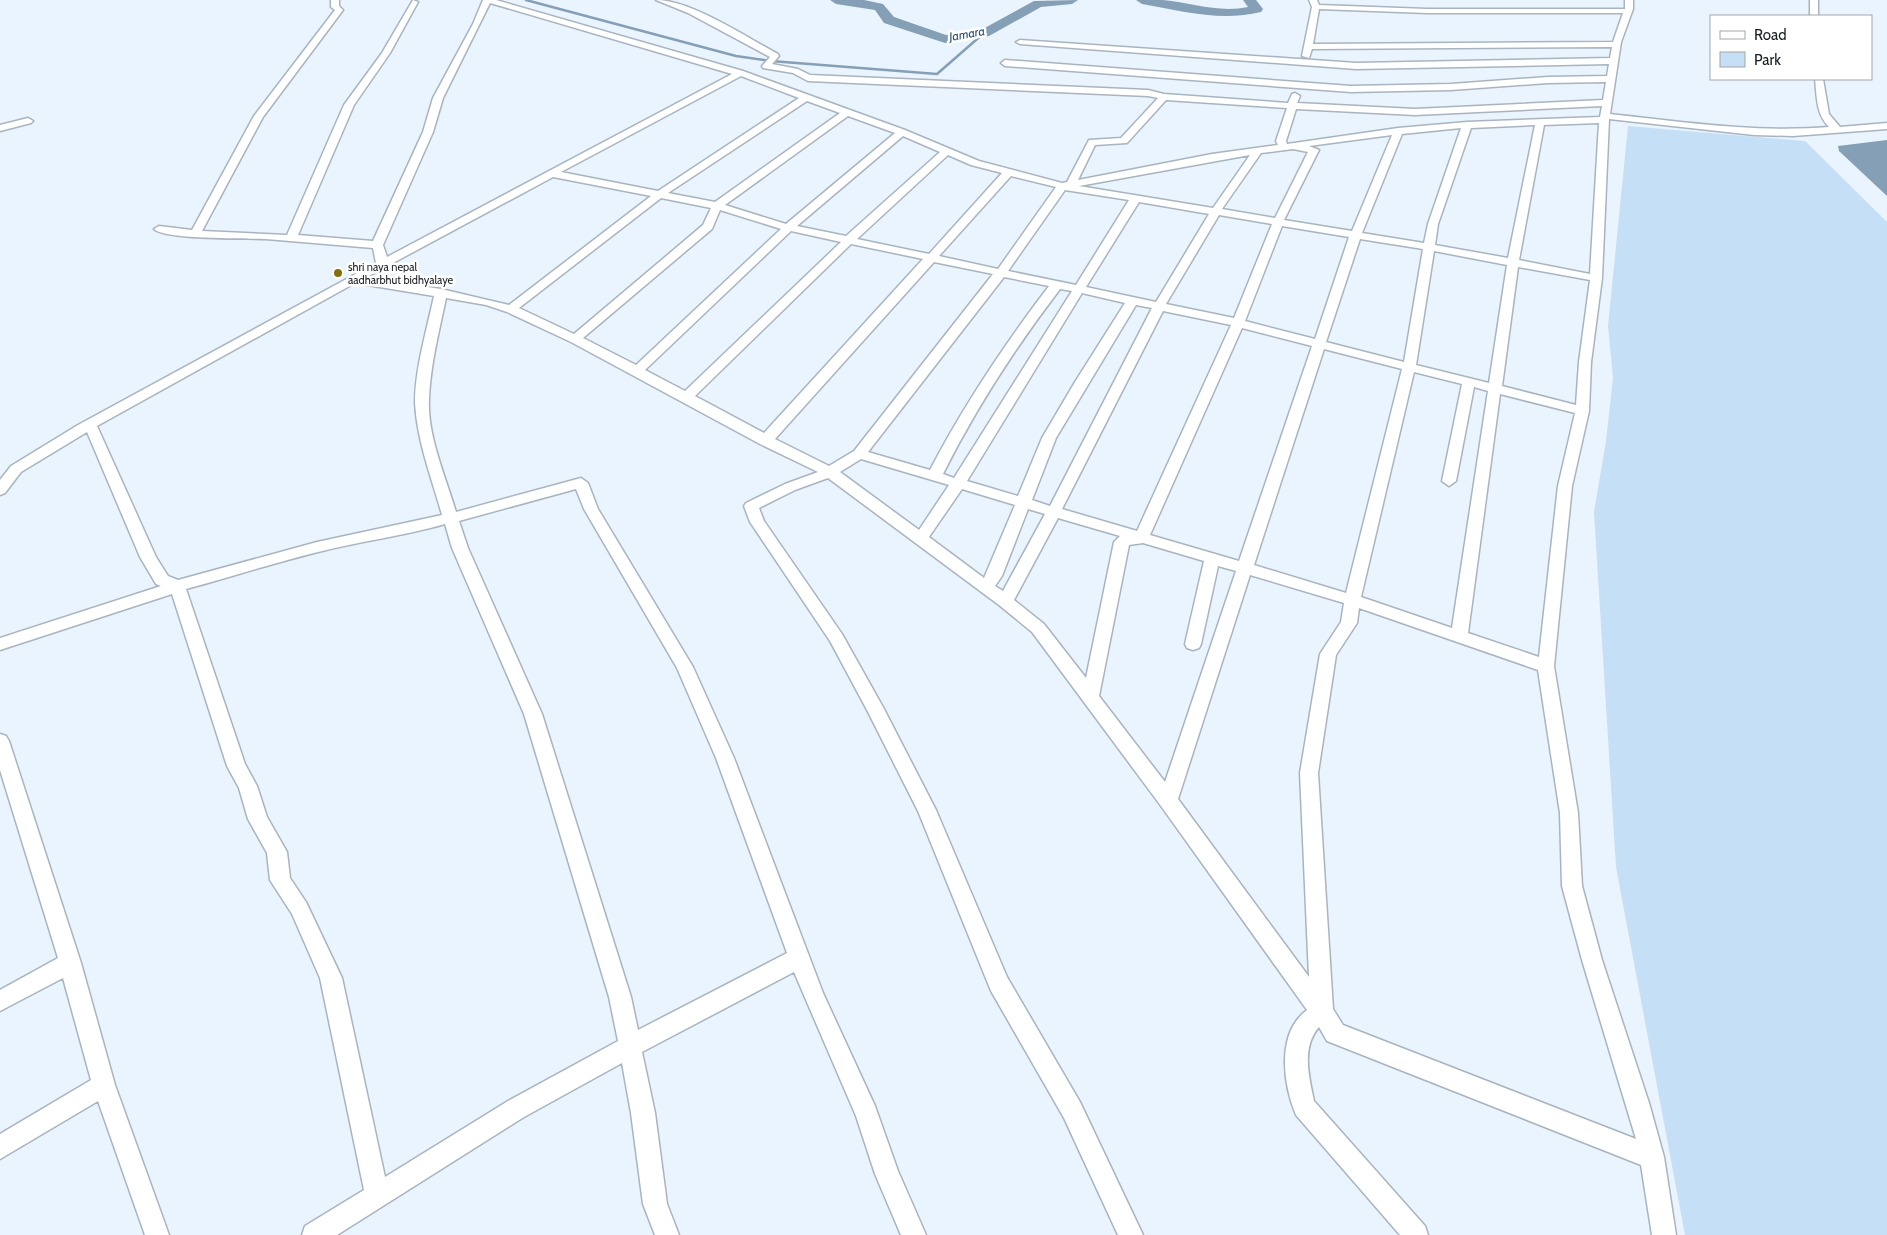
<svg xmlns="http://www.w3.org/2000/svg" width="1887" height="1235" font-family="Cabin,sans-serif">
<style>
.green{fill:#c5dff7}
.water{fill:#859fb7}
.lines{fill:none;stroke-linecap:round;stroke-linejoin:round}
.stream{stroke:#859fb7;stroke-width:2.5}
.river{fill:#859fb7;fill-rule:evenodd}
.street-casing{stroke:#a8b4bf;stroke-width:3}
.street{fill:#fff;fill-rule:evenodd}
.poi-dot{fill:#826f0e;stroke:#fff;stroke-width:2}
.labels{text-anchor:middle;stroke-width:5;stroke-linejoin:round;paint-order:stroke}
.far-poi-label{font-size:11px;fill:#181d21;stroke:#fff;text-anchor:start}
.far-water-label{font-size:12px;font-style:italic;fill:#204a6d;stroke:#fff}
</style>
<rect width="100%" height="100%" fill="#eaf4fe"/>
<!-- green -->
<path class="green" d="M1628,126L1805,141L1887,222V1235H1685L1616,867L1594,512L1606,441L1613,378L1608,326Z"/>
<!-- water -->
<path class="water" d="M1887,140V196L1839,151L1838,146Z"/>
<g class="lines">
<!-- stream -->
<path class="stream" d="M526,0L736,56L771,61L937,74L984,33"/>
<!-- river -->
<path class="river" d="M830,0H864L883,4L894,17L946,35L981,30L1034,1L1078,0L1072,4L1041,7L989,36L945,43L884,23L875,10L836,4Z
M1136,0C1145,0 1154,0 1163,0C1192,3 1219,13 1248,7L1243,0H1256L1263,9L1261,12C1220,22 1183,11 1142,4Z"/>
<!-- street casing -->
<g class="street-casing">
<path id="street" d="M331,0H339V6L343,10L263,117L202,231L287,235L344,105L382,53L413,0L418,2L390,53L354,105L298,235L373,241L423,132L433,98L473,24L483,0H496L743,71L905,130L979,161L1062,183L1067,182L1089,140L1121,138L1158,98L1148,96L808,81L793,73L763,68L762,66L770,57L688,13L656,0C691,0 746,37 778,54L779,56L772,64L798,69L810,75L1148,90L1164,94L1288,103L1292,94L1295,93L1300,96L1297,103L1415,109L1603,100L1606,82L1548,83L1451,90L1351,92L1005,66L1001,63L1005,60L1351,86L1451,84L1548,77L1607,76L1609,64L1356,69L1020,44L1016,42L1020,40L1356,63L1610,58L1612,47L1312,49L1309,58L1302,56L1312,7L1309,0H1317L1319,5L1427,9H1625V0H1633V9L1621,42L1610,114C1683,122 1755,133 1829,127C1816,114 1817,97 1815,79H1823L1829,114L1840,127L1887,123V129L1793,136L1754,135L1609,119L1602,278L1591,362L1589,411L1572,486L1554,666L1578,813L1582,886L1602,960L1649,1103L1664,1157L1676,1235H1652L1641,1165L1327,1041L1319,1027C1301,1047 1309,1077 1314,1101L1425,1226L1428,1235H1400L1296,1115C1283,1084 1276,1033 1307,1010L1161,806L1032,632L999,605L828,478L795,490L759,508L764,521L842,634L884,709L936,810L1007,977L1080,1102L1143,1235H1118L1064,1118L991,991L918,811L867,710L830,641L750,522L744,506L746,503L785,484L818,472L760,444L571,342L507,312L486,305L446,298C439,332 430,366 429,400C427,435 446,478 456,512L581,478L588,483L598,509L693,667L734,758L823,993L875,1106L898,1171L926,1235H901L875,1174L856,1116L794,972L642,1052L655,1113L667,1204L679,1235H655L643,1204L631,1113L622,1063L524,1117L337,1235H302L305,1226L364,1190L320,978L292,914L270,880L267,853L248,819L239,788L227,766L172,594L0,650V638L161,586L156,584L140,557L87,432L21,472L5,493L0,495V480L11,466L78,425L376,263L373,248C337,245 302,242 266,239C246,238 165,240 154,229L159,226L192,230L254,116L335,10L331,7ZM490,3L732,74L387,257L383,245L433,132L443,98ZM1319,9L1427,13H1623L1613,42L1313,44ZM741,76L799,98L658,191L561,172ZM1166,100L1287,108L1276,141L1278,145L1212,154L1078,180L1095,145L1127,143ZM807,101L840,113L715,202L668,193ZM1602,106L1600,117L1467,122L1398,128L1287,144L1286,141L1296,109L1415,115ZM848,116L895,133L786,224L725,205ZM1599,123L1590,274L1519,260L1544,125ZM1535,125L1508,258L1435,245L1438,224L1471,128ZM1461,128L1428,224L1424,243L1362,233L1402,134ZM1392,135L1352,231L1284,220L1319,150L1309,146ZM903,136L940,152L846,236L797,226ZM1293,149L1308,152L1275,218L1222,209L1261,153ZM948,155L971,165L1002,173L929,254L857,239ZM1250,155L1213,208L1079,186ZM1011,176L1056,187L998,269L939,256ZM553,177L651,196L509,305L441,289L365,278ZM1065,190L1129,200L1076,285L1008,271ZM661,198L711,208L703,225L574,334L519,308ZM1139,202L1209,214L1156,302L1086,287ZM720,210L781,229L636,365L583,338L712,229ZM1219,215L1272,224L1234,318L1166,304ZM1282,226L1349,237L1315,339L1245,321ZM791,231L841,242L685,391L645,370ZM1360,239L1423,249L1404,362L1326,342ZM851,244L923,259L764,433L695,396ZM1434,251L1507,265L1489,383L1416,365ZM934,262L993,274L854,451L829,466L775,439ZM1518,267L1590,280L1579,362L1576,405L1502,386ZM1004,277L1049,286C1004,345 964,405 930,470L868,452ZM355,283L434,296C427,329 415,369 415,403C417,441 432,479 442,515L317,542L178,580L168,576L156,557L97,426ZM1060,289L1072,291L954,478L943,474C976,408 1015,348 1060,289ZM1082,293L1125,303L1075,382L1042,438L1018,496L967,481ZM1136,305L1152,308L1050,506L1032,500L1056,438ZM1163,311L1231,325L1137,531L1062,509ZM1242,328L1312,346L1239,561L1150,535ZM1324,349L1402,369L1346,593L1254,565ZM1414,372L1462,384L1442,481L1449,486L1456,481L1474,387L1488,391L1452,628L1361,597ZM1500,394L1575,413L1558,486L1539,657L1468,633ZM861,459L949,485L919,530L840,472ZM576,489L584,509L677,668L716,758L787,953L638,1030L631,997L542,714L468,548L459,521ZM962,489L1015,505L984,578L929,537ZM1028,509L1045,514L1003,591L995,586L1002,576ZM1058,518L1120,536L1114,542L1086,678L1044,624L1014,600ZM445,524L452,548L524,714L609,997L618,1041L508,1101L385,1177L342,978L306,902L290,878L287,852L267,817L257,786L245,764L186,589C230,577 274,563 318,552C361,541 403,536 445,524ZM1143,543L1204,561L1185,644L1187,648L1193,650L1199,648L1201,644L1218,566L1236,571L1165,782L1099,696L1129,545ZM1250,575L1344,603L1341,622L1320,654L1300,773L1309,977L1178,799ZM1359,608L1538,670L1560,813L1562,886L1582,960L1636,1139L1343,1025L1333,1009L1318,773L1336,655L1357,623Z
M1810,0H1818V16H1810Z
M28,118L33,121L31,123L0,131V125Z
M0,734L6,736L9,741L81,963L115,1085L169,1235H145L98,1101L0,1159V1134L91,1080L63,978L0,1011V990L58,958L0,770Z"/>
</g>
<!-- street -->
<use href="#street" class="street"/>
</g>
<!-- markers -->
<circle class="poi-dot" cx="338" cy="273" r="5"/>
<g class="labels">
<!-- far-poi labels -->
<g class="far-poi-label">
<text x="348" y="271">shri naya nepal<tspan x="348" dy="13">aadharbhut bidhyalaye</tspan></text>
</g>
<!-- far-water labels -->
<g class="far-water-label">
<text transform="translate(967 34) rotate(-10)" y="4">Jamara</text>
</g>
</g>
<!-- legend -->
<rect x="1710" y="15" width="162" height="65" fill="#ffffff" stroke="#a3a5a6"/>
<rect x="1720" y="31" width="25" height="8" fill="#ffffff" stroke="#a3a5a6"/>
<text x="1754" y="40" font-size="15" fill="#181d21">Road</text>
<rect x="1720" y="52" width="25" height="15" fill="#c5dff7" stroke="#a3a5a6"/>
<text x="1754" y="65" font-size="15" fill="#181d21">Park</text>
</svg>
